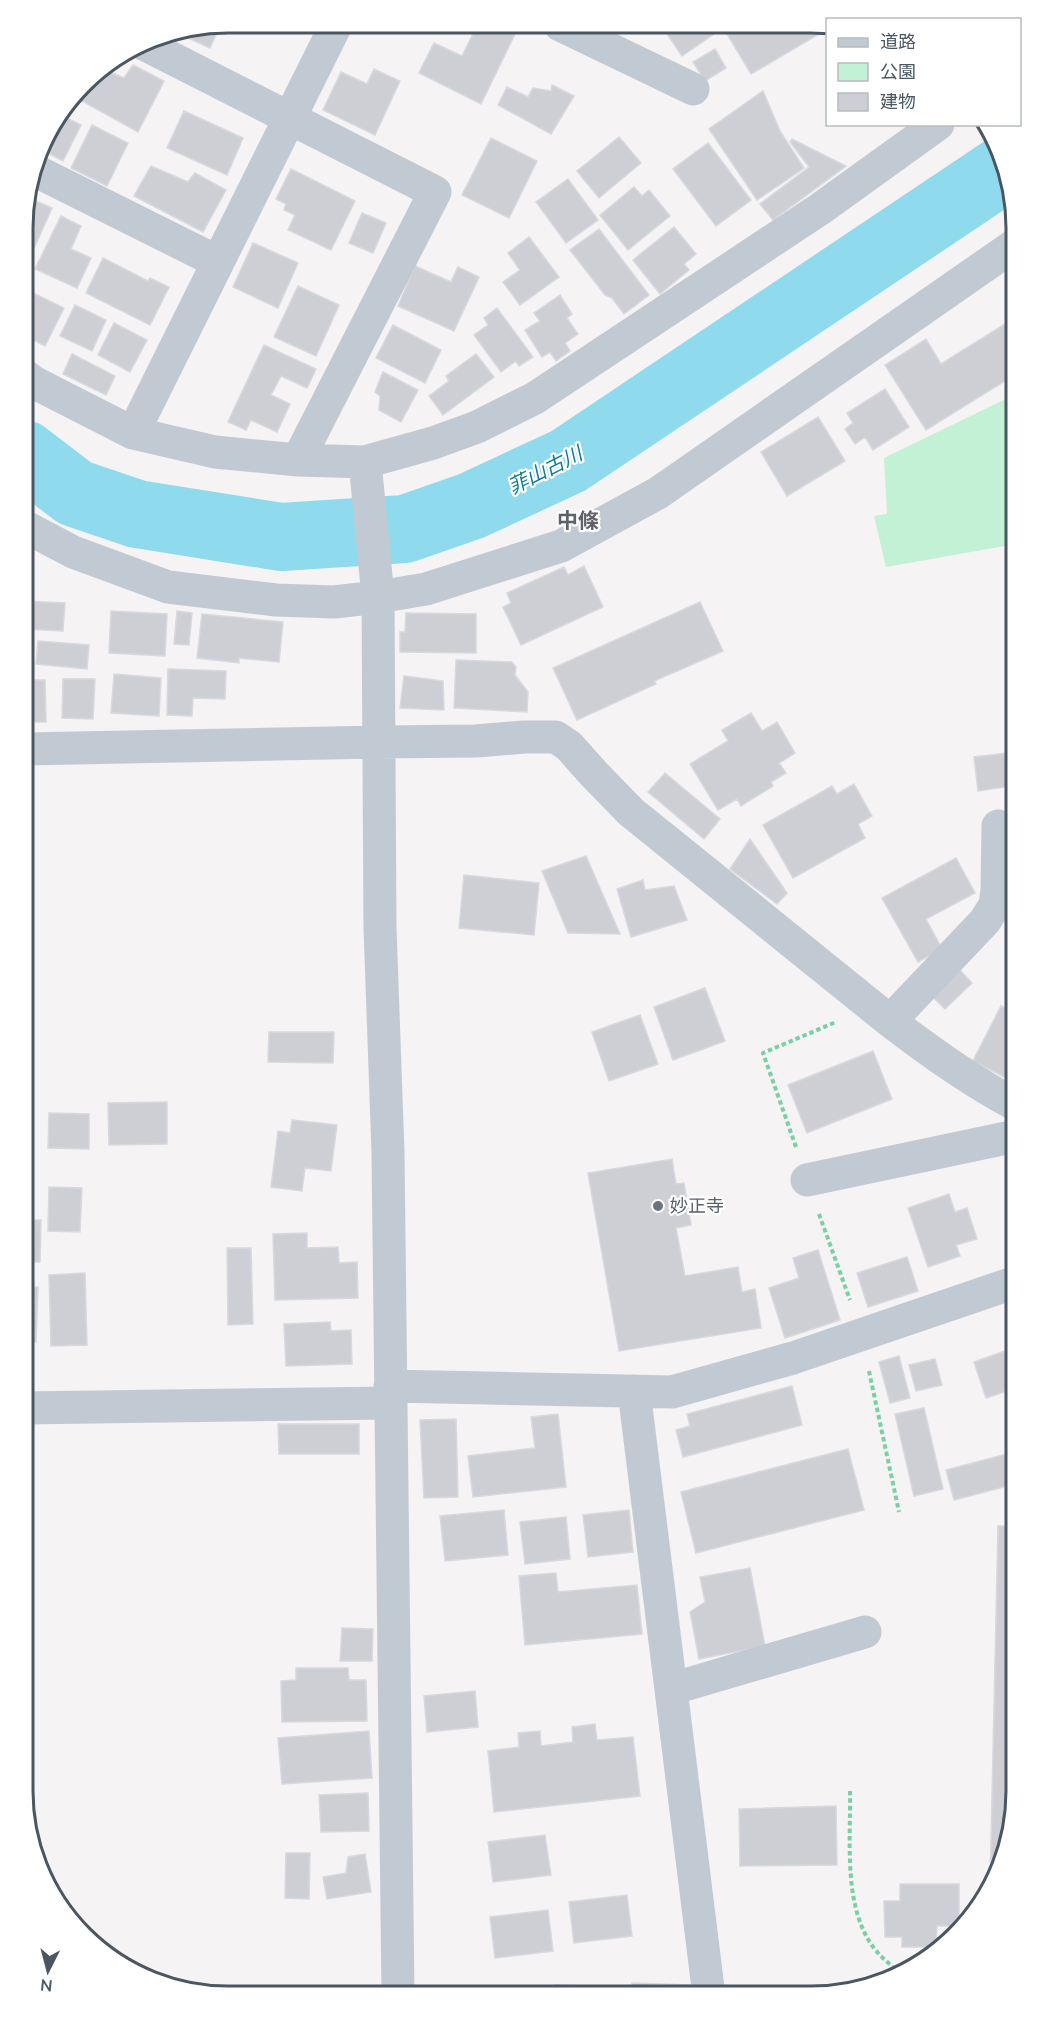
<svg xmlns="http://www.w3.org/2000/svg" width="1039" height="2019" font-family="Mulish,'Noto Sans JP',sans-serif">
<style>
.green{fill:#c3f1d5}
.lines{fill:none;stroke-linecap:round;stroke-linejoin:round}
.river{stroke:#90daee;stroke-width:68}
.building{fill:#cdcfd5;stroke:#d7d9de;stroke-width:1.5}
.path{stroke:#7ad0a6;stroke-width:4;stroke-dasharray:4.5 3;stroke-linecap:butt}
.minor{stroke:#c1cad2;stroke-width:33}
.worship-dot{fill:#6b7280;stroke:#fff;stroke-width:2}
.labels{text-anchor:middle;stroke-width:4.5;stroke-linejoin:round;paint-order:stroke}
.worship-label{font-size:18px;fill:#5b616d;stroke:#fff;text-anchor:start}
.water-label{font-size:20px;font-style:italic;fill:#0c7c9b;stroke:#fff}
.quarter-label{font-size:21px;font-weight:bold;fill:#5f6368;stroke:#fff}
.rim{fill:none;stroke:#4a5661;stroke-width:3}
</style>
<rect width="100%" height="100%" fill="#f5f3f3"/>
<!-- green -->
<path class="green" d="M1016,394V544L886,567L874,516L887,514L884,458Z"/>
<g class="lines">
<!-- river -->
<path class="river" d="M24,454L75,493L137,514L281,537L405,529L471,506L568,461L1007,167"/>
</g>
<!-- building -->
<path class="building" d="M221,24L210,48L177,33Z
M478,24L499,34L502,28L515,34L481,104L419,73L434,43L462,56Z
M661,25H708L714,34L682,56Z
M729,26H814L819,34L751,74L724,29Z
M715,49L726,68L705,81L693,62Z
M133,65L164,81L138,132L82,101L98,70L101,68L124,78Z
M374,69L400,81L375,135L323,110L341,72L367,84Z
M552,85L574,96L551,134L498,105L507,87L528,97L533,88L551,91Z
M763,91L780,131L804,168L757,200L709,129Z
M184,111L243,138L227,175L167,148Z
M61,115L81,125L63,161L44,151L51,137L45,135Z
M92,125L128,143L107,186L71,168Z
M619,137L641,163L599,198L577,171Z
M491,138L537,161L509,218L462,195Z
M792,139L846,166L773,220L760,204L809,167L790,142Z
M708,143L751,200L716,226L673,169Z
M151,166L188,182L195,173L226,190L203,232L134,196Z
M291,169L355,201L331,250L288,230L295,215L284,210L286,204L276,199Z
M568,179L598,220L566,243L536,202Z
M634,187L642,196L649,190L670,216L628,250L600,215Z
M36,201L52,208L27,264L24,263V217L28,219Z
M362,213L386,223L373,253L349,243Z
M61,216L81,226L71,249L91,258L77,288L35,269Z
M674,227L696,254L684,264L689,270L660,294L633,260Z
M599,229L649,295L624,314L612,298L605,295L570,250Z
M529,237L559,277L520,305L503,282L520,270L508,253Z
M253,243L298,263L278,308L233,287Z
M103,258L148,281L150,278L169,287L150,325L86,293Z
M415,266L451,282L458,267L479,277L454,331L398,306Z
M298,286L339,305L316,356L274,337Z
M25,289L64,308L45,346L26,336L24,340Z
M560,295L572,314L567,318L578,334L565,343L570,351L556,361L550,352L542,357L525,330L540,321L534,313Z
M75,305L106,320L92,351L60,336Z
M497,308L533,357L519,366L516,361L501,372L474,335L488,325L484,318Z
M1016,317V374L926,430L885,365L926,339L941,364Z
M114,323L147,340L130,372L98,355Z
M393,325L441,350L425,383L376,358Z
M264,345L316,369L307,388L281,376L271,395L290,404L277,432L251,420L246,430L228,422Z
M72,354L115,376L106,395L63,374Z
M476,354L494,377L443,415L429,396L449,381L446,376Z
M383,372L418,390L401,422L379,410L380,396L375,392Z
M885,389L909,427L873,450L865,437L855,444L845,429L853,423L847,413Z
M818,417L845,461L787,496L761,452Z
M584,566L603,607L521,645L503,607L511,603L507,593L564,567L568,575Z
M24,601L65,603L63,631L24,629Z
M700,602L723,651L654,681L656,684L577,720L553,668Z
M111,611L167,614L165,656L109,653Z
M177,611L192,613L189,645L174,644Z
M406,613L476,614V653L400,652V632H405Z
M202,614L283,622L279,662L239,658V663L197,658Z
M38,641L89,645L87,669L36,664Z
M456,660L512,662L516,667L515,675L528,692L527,712L454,708Z
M168,669L226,671L225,699L193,698L192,716L167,715Z
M114,674L161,678L159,716L111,713Z
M404,676L443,681L444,710L400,708Z
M63,679H95L93,719L62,718Z
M24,680H45L46,722H24Z
M751,713L762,731L777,722L795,753L779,763L786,773L771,782L773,786L741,806L737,799L718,810L690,764L728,741L722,730Z
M1007,753L1011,786L978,791L974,757Z
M665,773L720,819L704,839L648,792Z
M854,784L872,816L858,824L865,838L793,878L763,825L832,786L837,794Z
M1016,818V872H1011Z
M750,839L787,893L777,904L730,869Z
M586,856L620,934L568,933L542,871Z
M956,858L975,893L926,919L942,949L918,962L882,898Z
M464,875L539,883L534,935L459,928Z
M643,880L645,890L674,886L687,920L631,937L617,889Z
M959,969L972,983L945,1009L931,995Z
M705,988L725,1041L673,1060L654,1007Z
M1001,1006L1016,1013V1083L973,1061Z
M640,1015L658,1064L609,1081L592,1032Z
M269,1032H334L333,1063L268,1062Z
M873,1051L892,1099L807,1133L788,1085Z
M167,1102V1144L109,1145L108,1103Z
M49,1113L89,1114V1149L48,1148Z
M292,1120L337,1125L331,1171L305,1168L302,1191L271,1187L278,1131L290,1133Z
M672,1159L676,1184L684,1183L691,1225L676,1228L685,1276L738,1267L742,1292L755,1289L761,1328L619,1351L588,1173Z
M49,1187L82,1188L80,1232L48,1231Z
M949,1194L955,1212L967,1208L977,1239L956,1245L960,1256L928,1267L908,1208Z
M23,1220H41L40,1262H23Z
M307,1233V1248L338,1247L339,1263L357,1262L358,1298L275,1300L273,1234Z
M227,1248H251L253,1324L228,1325Z
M818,1250L840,1320L785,1338L769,1288L799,1278L793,1258Z
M907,1257L918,1291L868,1307L857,1273Z
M85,1273L87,1345L51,1346L49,1275Z
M23,1287H38L36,1342H23Z
M330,1322L331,1331L351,1330L352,1364L286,1366L284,1324Z
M1016,1336V1388L986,1398L974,1362L1016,1347L1012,1337Z
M899,1356L910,1398L890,1403L879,1362Z
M935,1359L942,1385L916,1391L909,1365Z
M792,1386L802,1425L683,1457L676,1430L690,1426L687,1414Z
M924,1408L943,1489L914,1496L895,1414Z
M558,1414L566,1487L473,1497L468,1456L535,1448L531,1417Z
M456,1419L458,1497L424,1498L420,1420Z
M278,1424H359V1454H279Z
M1016,1426V1457L1009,1428Z
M848,1449L864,1510L696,1553L681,1492Z
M1007,1454L1015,1484L954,1500L946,1470Z
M504,1510L508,1555L445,1561L440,1516Z
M629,1510L633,1552L588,1557L583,1515Z
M566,1517L570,1559L525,1564L520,1522Z
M998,1526H1016V1805L1001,1870L990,1888Z
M750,1568L765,1646L699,1659L690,1612L705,1602L700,1577Z
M556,1573L558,1592L637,1585L642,1634L525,1645L519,1576Z
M342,1628L373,1629L372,1661H340Z
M296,1668H348L349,1680H366L367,1721L282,1722L281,1681L296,1680Z
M475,1691L478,1727L427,1732L424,1696Z
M595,1724L597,1740L633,1737L640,1796L494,1812L488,1751L519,1747L518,1733L540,1731L541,1746L573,1742L572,1727Z
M369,1731L372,1778L282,1784L278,1738Z
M368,1793L369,1831L321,1832L319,1795Z
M836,1806L837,1865L740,1866L739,1809Z
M545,1835L551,1875L493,1882L488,1842Z
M286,1853H310L309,1899L285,1898Z
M365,1854L371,1892L327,1899L323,1877L346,1873L348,1857Z
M900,1884H959V1926H937L936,1947H902V1937H885L884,1901H900Z
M627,1895L632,1936L574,1943L569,1902Z
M548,1910L553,1951L495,1958L490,1917Z
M632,1983L690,1985L689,1996H631Z
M555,1985L613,1987V1996H555Z
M826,1988L857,1989L826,1994Z"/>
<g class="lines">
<!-- path -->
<path class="path" d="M796,1147L763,1053L836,1022
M819,1214L850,1300
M869,1371L899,1512
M850,1791C851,1845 841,1920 884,1959C890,1964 895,1970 902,1973"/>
<!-- minor -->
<path class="minor" d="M560,25L693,89
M142,43L435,192L298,460
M34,170L218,262
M24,375L35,383L133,433L215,452L298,460L365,462L433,443L477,427L535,398L820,209L938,124
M133,433L337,23
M365,462L378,597L380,927L388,1153L398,1995
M24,526L73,552L168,587L276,600L334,602L378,597L426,589L561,546L658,493L1016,244
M24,749L378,742L476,741L524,737H556L569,746L594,774L631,812L890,1021C930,1052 971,1081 1016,1105
M890,1021L985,921L995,905L997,890L998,826
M807,1180L1016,1136
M390,1386L672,1392L793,1358L1016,1282
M634,1391L709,1996
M23,1408L390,1403
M671,1689L865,1632"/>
</g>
<!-- markers -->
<circle class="worship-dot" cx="658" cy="1206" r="6"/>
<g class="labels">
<!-- worship labels -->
<g class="worship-label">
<text x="670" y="1212">妙正寺</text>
</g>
<!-- water labels -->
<g class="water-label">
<text transform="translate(545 470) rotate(-27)" y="7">菲山古川</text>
</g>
<!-- quarter labels -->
<g class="quarter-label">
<text x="578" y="528">中條</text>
</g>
</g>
<!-- crop -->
<path d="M0 0H1039V2019H0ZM228 33H811A195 195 0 0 1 1006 228V1791A195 195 0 0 1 811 1986H228A195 195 0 0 1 33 1791V228A195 195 0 0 1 228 33Z" fill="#fff" fill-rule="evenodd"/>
<path class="rim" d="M228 33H811A195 195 0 0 1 1006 228V1791A195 195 0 0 1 811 1986H228A195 195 0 0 1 33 1791V228A195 195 0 0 1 228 33Z"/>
<!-- legend -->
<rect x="826" y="18" width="195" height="108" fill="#ffffff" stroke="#b7bbc0" stroke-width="1.5"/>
<rect x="838" y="38" width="30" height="9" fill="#c1cad2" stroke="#b7bbc0" stroke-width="1.5"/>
<text x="880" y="48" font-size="18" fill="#4a5661">道路</text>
<rect x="838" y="63" width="30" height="18" fill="#c3f1d5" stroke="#b7bbc0" stroke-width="1.5"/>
<text x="880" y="78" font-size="18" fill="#4a5661">公園</text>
<rect x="838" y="93" width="30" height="18" fill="#cdcfd5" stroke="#b7bbc0" stroke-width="1.5"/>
<text x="880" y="108" font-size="18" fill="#4a5661">建物</text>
<!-- north arrow -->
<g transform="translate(48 1971) rotate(186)" stroke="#ffffff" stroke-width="4.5" paint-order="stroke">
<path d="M0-4.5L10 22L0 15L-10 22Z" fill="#4a5661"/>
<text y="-9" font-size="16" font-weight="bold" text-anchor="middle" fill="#4a5661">N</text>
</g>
</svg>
